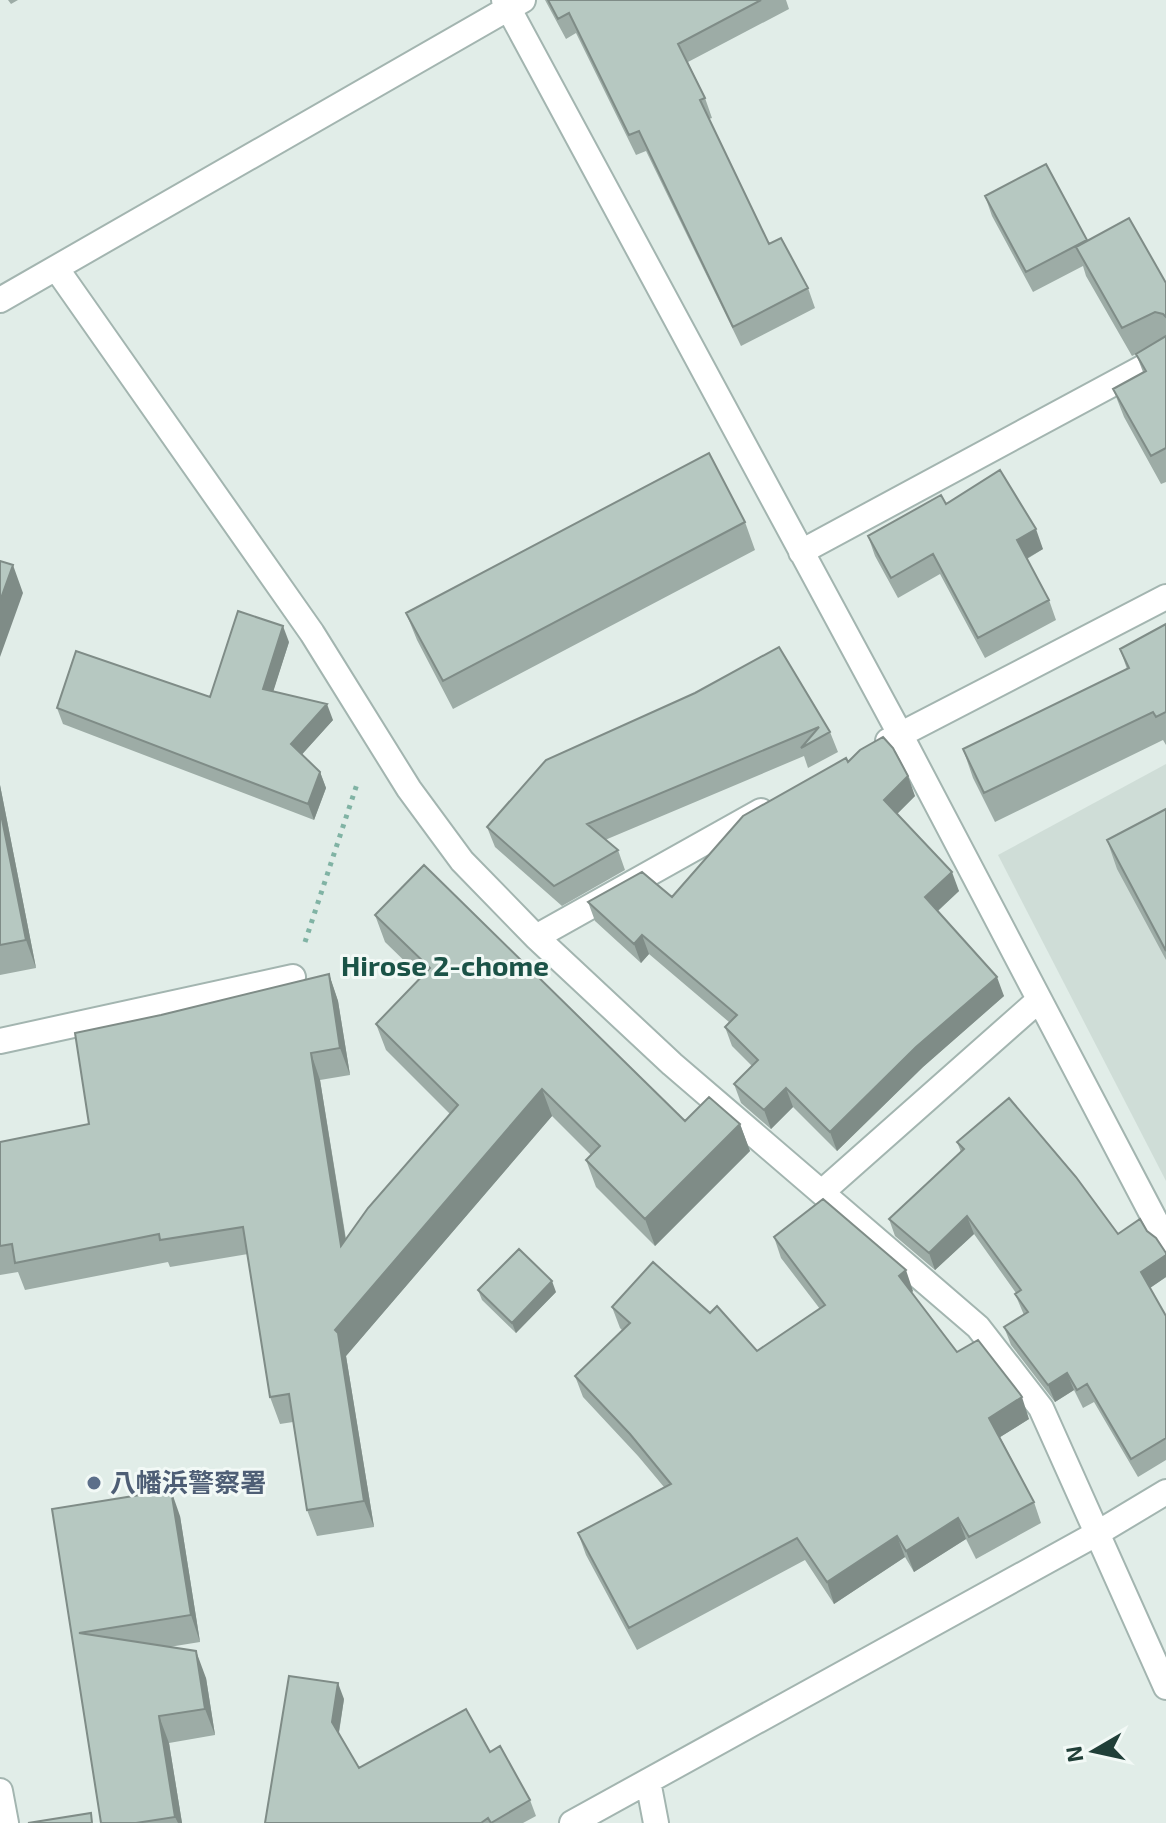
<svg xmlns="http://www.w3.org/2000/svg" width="1166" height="1823" font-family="'Exo 2','Noto Sans JP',sans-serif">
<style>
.built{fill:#cfddd7}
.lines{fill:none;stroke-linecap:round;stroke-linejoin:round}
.minor-casing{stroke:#a3b5b0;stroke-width:28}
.path{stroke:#80b3a4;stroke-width:5;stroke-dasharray:4 6;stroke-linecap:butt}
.minor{stroke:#fff;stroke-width:24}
.wall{fill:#9daca6}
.shaded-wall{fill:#7f8c87}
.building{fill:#b6c8c1;stroke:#7f8c87;stroke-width:2}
.service-dot{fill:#5c6f8a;stroke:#f2f9f6;stroke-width:3}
.labels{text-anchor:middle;stroke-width:6;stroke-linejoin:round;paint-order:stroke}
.service-label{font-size:26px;font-weight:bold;fill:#4e5e75;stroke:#f2f9f6;text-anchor:start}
.neighbourhood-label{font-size:28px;font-weight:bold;fill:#1b5347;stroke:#f2f9f6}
</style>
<rect width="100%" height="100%" fill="#e1ede8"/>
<!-- built -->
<path class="built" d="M1166,764V1181L998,855Z"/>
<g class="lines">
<!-- minor casing -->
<g class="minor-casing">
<path id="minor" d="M504,0L900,734L1166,1241
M56,268L312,633L409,789L462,861L536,937L672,1064L978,1327L1041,1408L1166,1687
M0,300L523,0
M801,552L1166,355
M888,741L1166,597
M536,937L761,811
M0,1041L293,977
M822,1192L1039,1000
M648,1781L656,1823
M0,1791L6,1823
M572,1823L1096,1534L1166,1492"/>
</g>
<!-- path -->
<path class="path" d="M305,942L358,781"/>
<!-- minor -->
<use href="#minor" class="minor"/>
</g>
<!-- wall -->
<path class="wall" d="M8,0H18L11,4Z
M545,0H786L789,9L688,62L705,98L712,118L709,119L769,244L808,288L815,308L741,346L646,151L636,155L576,33L566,39Z
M985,196L1087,240L1166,283V482L1161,484L1124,417L1113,389L1143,372L1136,354L1132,356L1086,276L1083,266L1033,292L992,216Z
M946,504L1043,549L1027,559L1049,600L1056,620L985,658L940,574L898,598L875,556L868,536Z
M745,522L755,550L453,709L417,640L406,613Z
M1166,624V745L1163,740L995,822L973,778L963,749L1127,669L1120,649Z
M289,642L273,691L333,720L302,754L320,772L326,788L314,820L63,724L57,708L210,697Z
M695,693L830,732L838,752L808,768L804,756L605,840L618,850L625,870L562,906L495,847L487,827Z
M848,762L915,796L897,814L959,891L938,911L1004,996L923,1067L837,1151L793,1107L771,1129L741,1103L734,1084L752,1066L732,1046L725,1027L729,1022L649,954L641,963L595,921L588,902L672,897Z
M0,785L36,968L0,975Z
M1166,809V960L1117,869L1107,840Z
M375,915L685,1121L740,1124L750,1151L655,1246L596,1187L586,1160L591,1155L552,1116L346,1356L374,1527L317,1536L307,1510L293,1422L280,1424L270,1397L248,1254L170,1267L168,1262L25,1290L18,1272L0,1275V1142L89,1124L161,1015L329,974L338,1001L350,1075L320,1080L346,1239L450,1114L386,1050L376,1024L421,977L385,942Z
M957,1142L1118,1234L1147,1231L1166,1253V1277L1150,1288L1166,1316V1460L1138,1477L1094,1402L1083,1408L1074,1390L1055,1402L1011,1345L1004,1327L1024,1315L1015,1294L1016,1293L974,1234L935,1270L895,1236L889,1219L961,1152Z
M774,1237L913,1291L911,1293L957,1352L1029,1419L1000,1437L1034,1502L1041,1523L976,1559L966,1539L914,1572L905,1557L834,1604L805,1560L637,1650L586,1555L578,1533L664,1487L638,1456L583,1397L575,1376L622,1330L620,1328L612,1307L710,1313L757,1351L820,1309L781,1258Z
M478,1290L556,1292L516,1333L482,1300Z
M52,1509L180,1516L200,1642L169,1647L206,1678L215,1735L169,1743L182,1823H101Z
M344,1699L339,1733L359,1768L490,1752L530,1800L536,1816L523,1823H265Z"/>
<!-- shaded-wall -->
<path class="shaded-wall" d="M1036,529L1043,549L1024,560L1017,540Z
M13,565L23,593L0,657V601Z
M283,626L289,642L269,705L263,689Z
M327,704L333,720L297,760L291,744Z
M320,772L326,788L314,820L308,804Z
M908,776L915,796L891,820L884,800Z
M0,785L36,968L26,940L0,809Z
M952,872L959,891L932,916L925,897Z
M642,935L649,954L641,963L634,944Z
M329,974L338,1001L350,1075L340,1048Z
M997,977L1004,996L923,1067L837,1151L830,1132L916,1047Z
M311,1053L320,1080L351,1273L341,1246Z
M786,1088L793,1107L771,1129L764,1110Z
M542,1089L552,1116L346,1356L374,1527L364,1501L335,1330Z
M740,1124L750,1151L655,1246L645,1219Z
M967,1216L974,1234L935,1270L929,1253Z
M1166,1255V1277L1147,1290L1141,1272Z
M906,1270L913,1291L907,1297L899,1276Z
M552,1281L556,1292L516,1333L512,1323Z
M1067,1373L1074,1390L1055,1402L1048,1385Z
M1022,1397L1029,1419L997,1439L989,1418Z
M171,1490L180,1516L200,1642L191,1615Z
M958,1518L966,1539L914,1572L906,1551Z
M897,1536L905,1557L834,1604L827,1582Z
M196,1651L206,1678L215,1735L205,1709Z
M338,1683L344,1699L338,1737L332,1722Z
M159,1716L169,1743L182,1823H178L175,1817Z"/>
<!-- building -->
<path class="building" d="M548,0H761L678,44L705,98L700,100L769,244L781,238L808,288L733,327L639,131L629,135L569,13L558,19Z
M1046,164L1087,240L1026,272L985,196Z
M1129,218L1166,283V317L1163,314L1155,312L1122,328L1076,247Z
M1166,336V448L1151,456L1113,389L1146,371L1136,354Z
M709,453L745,522L443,681L406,613Z
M1000,470L1036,529L1017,540L1049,600L978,638L933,554L891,578L868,536L941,495L946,504Z
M0,561L13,565L0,601Z
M238,611L283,626L263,689L327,704L291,744L320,772L308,804L57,708L76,651L210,697Z
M1166,624V712L1156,717L1153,712L984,793L963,749L1129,668L1120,649Z
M779,647L830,732L801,748L819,727L587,824L618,850L554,886L487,827L546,760L695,693Z
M883,737L893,748L908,776L884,800L952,872L925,897L997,977L916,1047L830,1132L786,1088L764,1110L734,1084L758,1060L725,1027L737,1015L642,935L634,944L588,902L642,872L672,897L743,816L846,758L848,762L860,750Z
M0,809L26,940L0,945Z
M1166,809V951L1107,840Z
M424,865L685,1121L709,1097L740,1124L645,1219L586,1160L600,1146L542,1089L335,1330L338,1333L364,1501L307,1510L289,1394L270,1397L243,1227L160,1240L159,1234L15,1263L12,1244L0,1246V1142L89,1124L75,1033L161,1015L329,974L340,1048L311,1053L341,1246L368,1208L458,1105L376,1024L430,968L375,915Z
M1009,1098L1076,1177L1118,1234L1140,1219L1147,1231L1156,1238L1166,1253V1255L1141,1272L1166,1316V1438L1131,1459L1087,1384L1077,1390L1067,1373L1048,1385L1004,1327L1028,1312L1015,1294L1021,1290L967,1216L929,1253L889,1219L964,1149L957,1142Z
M823,1199L906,1270L899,1276L957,1352L978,1340L1020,1394L1022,1397L989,1418L1034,1502L969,1537L958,1518L906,1551L897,1536L827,1582L797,1538L629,1628L578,1533L671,1484L630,1434L575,1376L630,1323L612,1307L653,1262L710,1313L717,1306L757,1351L825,1305L774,1237Z
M519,1249L552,1281L512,1323L478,1290Z
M171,1490L191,1615L79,1633L196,1651L205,1709L159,1716L175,1817L136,1823H101L52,1509Z
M289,1676L338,1683L332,1722L359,1768L466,1709L490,1752L500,1746L530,1800L491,1823L488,1818L481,1823H265Z
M91,1813L92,1823H28Z"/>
<!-- markers -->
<circle class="service-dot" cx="94" cy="1483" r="8"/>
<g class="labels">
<!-- service labels -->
<g class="service-label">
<text x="110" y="1492">八幡浜警察署</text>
</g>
<!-- neighbourhood labels -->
<g class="neighbourhood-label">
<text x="445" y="976">Hirose 2-chome</text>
</g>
</g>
<!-- north arrow -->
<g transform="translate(1094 1751) rotate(261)" stroke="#f2f9f6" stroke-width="6" paint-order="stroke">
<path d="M0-6L14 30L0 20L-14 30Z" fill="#203f38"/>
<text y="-12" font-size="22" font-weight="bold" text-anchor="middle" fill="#203f38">N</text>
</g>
</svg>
